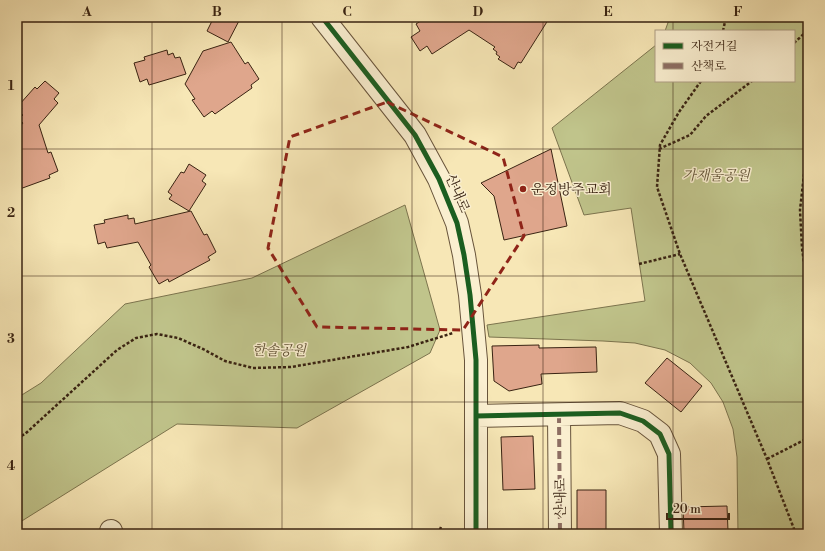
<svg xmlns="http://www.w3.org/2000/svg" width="825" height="551" font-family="'Libre Bodoni','Noto Serif KR',serif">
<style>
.green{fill:#c0c48b;stroke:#7c744e}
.building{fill:#dfa68c;stroke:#392312}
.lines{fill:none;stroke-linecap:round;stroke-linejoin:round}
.minor-casing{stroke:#68543b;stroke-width:24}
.path{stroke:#392312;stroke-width:2.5;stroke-dasharray:3 2;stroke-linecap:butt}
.minor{stroke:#faefd0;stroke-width:22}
.quiet{stroke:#8d6e63;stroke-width:4;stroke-dasharray:8 4;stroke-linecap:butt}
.cycleway-casing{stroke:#faefd0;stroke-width:8}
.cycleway{stroke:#1b5e20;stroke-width:5}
.marked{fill:none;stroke:#8f2418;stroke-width:3;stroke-dasharray:8 5;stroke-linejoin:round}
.grid{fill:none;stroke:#392312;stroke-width:1;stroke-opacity:0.55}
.poi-dot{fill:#8f2418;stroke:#faefd0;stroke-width:1.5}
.labels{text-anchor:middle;stroke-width:3;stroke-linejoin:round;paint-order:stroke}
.park-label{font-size:14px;font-style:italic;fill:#625336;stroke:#faefd0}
.poi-label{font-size:14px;fill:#392312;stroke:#faefd0;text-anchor:start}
.street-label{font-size:14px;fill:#392312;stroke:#faefd0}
.neatline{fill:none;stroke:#392312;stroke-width:1.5}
.grid-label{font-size:13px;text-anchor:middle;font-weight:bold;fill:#392312}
</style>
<rect width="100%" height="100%" fill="#f7e7b6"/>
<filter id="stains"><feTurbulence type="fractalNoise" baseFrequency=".005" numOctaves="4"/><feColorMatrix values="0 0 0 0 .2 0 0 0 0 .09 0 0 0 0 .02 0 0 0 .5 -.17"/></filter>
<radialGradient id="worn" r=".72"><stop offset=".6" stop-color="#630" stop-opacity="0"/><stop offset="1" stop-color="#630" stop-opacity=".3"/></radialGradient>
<!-- green -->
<path class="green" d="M670,17H808V534H738L737,457L733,429L723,402L711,383L690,363L665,350L635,343L603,341L489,337L487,325L645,301L631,208L584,215L552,128L656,45V81H794V31H665Z
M405,205L440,330L430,353L297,428L177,424L17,524V398L41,383L125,304L252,278Z"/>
<!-- building -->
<path class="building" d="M214,17H241L228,42L207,31Z
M427,17H550L521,63L518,62L514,69L498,59L500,57L496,54L497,52L493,49L495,47L469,30L432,54L427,46L420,51L411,37L420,31L416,24Z
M231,42L245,64L248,62L259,79L251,85L252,88L215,114L212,111L204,117L192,100L195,99L185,84L203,51Z
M167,50L168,55L173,53L175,58L180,57L186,74L149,85L147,79L140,82L134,63L145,60L144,57Z
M45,81L59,93L54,99L58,103L39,125L48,153L51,152L58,171L49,175L50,178L17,190V130L23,123L19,119L23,115L19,112L22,108L19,105L35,87L37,89Z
M551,149L567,226L504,240L494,196L481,183Z
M189,164L206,175L202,181L206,184L189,211L169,199L172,195L168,192L181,172L184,173Z
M191,211L204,235L207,234L216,252L208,257L210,260L169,282L168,279L159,284L149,267L151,265L138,242L107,248L105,242L98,244L94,225L105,223L104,220L128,215V219L134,218L135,224Z
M539,345V348L596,347L597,372L541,374L542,384L509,391L494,381L492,346Z
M667,358L702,386L681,412L645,383Z
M533,436L535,489L503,490L501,437Z
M577,490H606V534H577Z
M727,506L728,531L684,532L683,507Z"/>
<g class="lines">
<!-- minor casing -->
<g class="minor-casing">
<path id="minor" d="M322,17L415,135L439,179L457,223L464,255L470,295L476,360V534
M559,415L560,534
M476,416L620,413L643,421L660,434L669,454L671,534
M111,531L112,534"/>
</g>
<!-- path -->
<path class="path" d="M723,31L726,17
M794,43L808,30
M701,81L679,112L660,145L657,187L680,254L767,459L796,534
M808,139L800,210L802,248L808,292
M659,149L690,135L706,116L752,81
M639,264L680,254
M17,438L25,434L117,350L136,338L157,334L178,338L203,349L225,361L253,368L291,367L408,347L453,333
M767,459L808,438
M438,534L441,527"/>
<!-- minor -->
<use href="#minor" class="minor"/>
<!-- quiet -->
<path class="quiet" d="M559,415L560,534"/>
<!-- cycleway casing -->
<g class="cycleway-casing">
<path id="cycleway" d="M322,17L415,135L439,179L457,223L464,255L470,295L476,360V534
M476,416L620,413L643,421L660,434L669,454L671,534"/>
</g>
<!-- cycleway -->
<use href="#cycleway" class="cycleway"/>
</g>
<!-- marked area -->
<path class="marked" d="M387,102L503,157L524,236L463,330L317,327L268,248L290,137Z"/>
<!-- grid -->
<path class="grid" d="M152,17V534M282,17V534M412,17V534M543,17V534M673,17V31M673,81V534M17,149H808M17,276H808M17,402H808"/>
<!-- markers -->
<circle class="poi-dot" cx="523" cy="189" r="4"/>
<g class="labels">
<!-- park labels -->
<g class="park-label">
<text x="716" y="180">가재울공원</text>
<text x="279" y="355">한솔공원</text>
</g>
<!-- poi labels -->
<g class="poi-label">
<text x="531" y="194">운정방주교회</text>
</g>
<!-- street labels -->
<g class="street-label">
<text transform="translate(458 193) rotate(67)" y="5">산내로</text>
<text transform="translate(560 498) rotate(-90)" y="5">산내로</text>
</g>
</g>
<!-- margin -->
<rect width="825" height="551" fill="none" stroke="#f7e7b6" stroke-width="44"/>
<!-- legend -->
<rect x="655" y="30" width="140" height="52" fill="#faefd0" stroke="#ad9d84"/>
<rect x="663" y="43" width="20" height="6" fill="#1b5e20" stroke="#ad9d84"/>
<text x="691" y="50" font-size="12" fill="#392312">자전거길</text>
<rect x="663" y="63" width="20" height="6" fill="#8d6e63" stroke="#ad9d84"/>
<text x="691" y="70" font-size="12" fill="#392312">산책로</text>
<!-- scale -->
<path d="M667 513v6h62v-6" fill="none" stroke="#392312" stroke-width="2"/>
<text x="673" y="513" font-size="12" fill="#392312" stroke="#faefd0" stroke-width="3" paint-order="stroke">20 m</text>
<rect x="22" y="22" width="781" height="507" class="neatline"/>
<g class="grid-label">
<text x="87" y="16">A</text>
<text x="217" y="16">B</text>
<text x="347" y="16">C</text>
<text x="478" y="16">D</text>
<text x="608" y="16">E</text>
<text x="738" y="16">F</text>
<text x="11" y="90">1</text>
<text x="11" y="217">2</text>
<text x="11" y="343">3</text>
<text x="11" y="470">4</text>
</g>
<rect width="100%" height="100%" filter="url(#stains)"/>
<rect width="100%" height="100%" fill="url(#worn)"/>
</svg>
